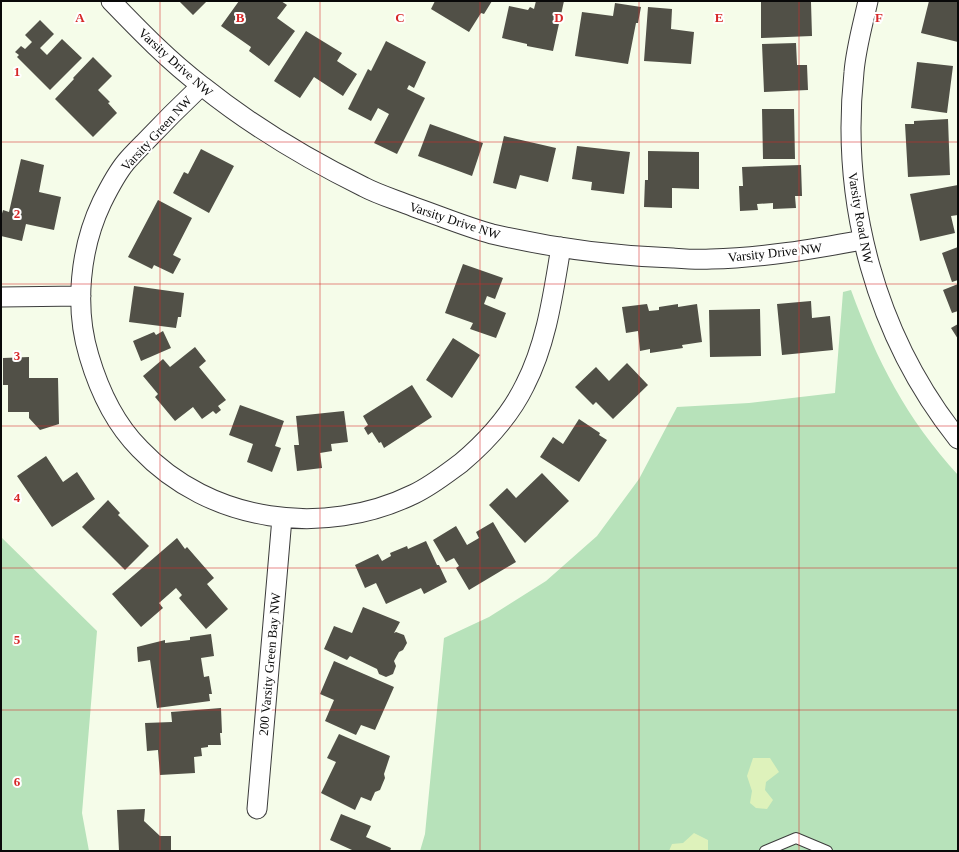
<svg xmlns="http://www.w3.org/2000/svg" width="959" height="852" font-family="Georgia,serif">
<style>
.green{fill:#b7e2ba}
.sand{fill:#def2bb}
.building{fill:#515047}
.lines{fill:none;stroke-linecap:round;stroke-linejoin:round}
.service-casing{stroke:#3c3c3c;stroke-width:12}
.minor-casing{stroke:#3c3c3c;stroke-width:21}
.service{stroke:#fff;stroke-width:10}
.minor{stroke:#fff;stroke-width:19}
.grid{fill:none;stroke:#d62828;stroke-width:1;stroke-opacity:0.55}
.labels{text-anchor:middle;stroke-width:4;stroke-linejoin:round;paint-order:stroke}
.street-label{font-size:13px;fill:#090909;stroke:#fff}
.grid-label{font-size:13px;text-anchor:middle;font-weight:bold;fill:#d62828;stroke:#fff;stroke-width:4;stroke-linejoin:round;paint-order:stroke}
</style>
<rect width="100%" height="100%" fill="#f5fce9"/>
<!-- green -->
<path class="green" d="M851,290C877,361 906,418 958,475V851H420L425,834L444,638L489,617L546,581L597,536L639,479L677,407L749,403L835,393L843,292Z
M1,537L97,631L82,813L89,851H1Z"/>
<!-- sand -->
<path class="sand" d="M753,758H770L779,772L766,782L765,790L773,800L767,809L756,808L750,803L752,791L747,776Z
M694,833L708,840V851H669L672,844L683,843Z"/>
<!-- building -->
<path class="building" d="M179,1H207L193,15Z
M239,1L247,2L248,1H281L287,5L277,18L295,31L269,66L249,51L251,47L221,26Z
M435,1H492L484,14L481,13L469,32L431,9Z
M536,1H564L553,51L527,46V44L502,38L509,6L528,10L530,7L534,9Z
M761,1L811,2L812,36L761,38Z
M929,1H958V42L921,33Z
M615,3L641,7L638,23H636L628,64L575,56L582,12L613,16Z
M648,7L672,9L671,29L694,32L691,64L644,61Z
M40,20L54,34L40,48L47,55L62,39L82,58L50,90L17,57L19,55L15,52L21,46L25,49L32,42L25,35Z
M306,31L342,53L337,61L357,74L343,96L314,77L300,98L274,81Z
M386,41L426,62L414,88L409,85L407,89L425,98L397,154L374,143L389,114L378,108L371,121L348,109L368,69L371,71Z
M796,43L797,65H807L808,90L764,92L762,44Z
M93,57L112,76L98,90L110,102L108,103L117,113L93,137L55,99L74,79L73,78Z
M917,62L953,66L947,113L911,108Z
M762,109H794L795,159H763Z
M948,119L950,175L908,177L905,124H914V121Z
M430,124L483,143L472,176L418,156Z
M504,136L556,148L548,182L520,175L516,189L493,183Z
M577,146L630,152L624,194L591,190L592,182L572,179Z
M201,149L234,166L209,213L173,193L184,172L188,174Z
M648,151L699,152V189L672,188V208L644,207L645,180H648Z
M21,159L44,165L39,192L61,197L54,230L26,224L22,241L1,236V217L3,210L9,212Z
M801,165L802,196H795L796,208L773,209V203L757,204L758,210L740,211L739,186H743L742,167Z
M958,185V215L951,216L955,233L920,241L910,194Z
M158,200L192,218L173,255L181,259L173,274L154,265L152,269L128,257Z
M958,247V280L952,282L942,253Z
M463,264L503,278L495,299L487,296L484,304L506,313L496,338L470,329L473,323L445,313Z
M958,284V311L952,313L943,290Z
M134,286L184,293L181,317H178L176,328L129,322Z
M811,301L812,318L830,316L833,350L782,355L777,304Z
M647,304L649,311L659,310V307L678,304V307L697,304L702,342L682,345L683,348L650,353V349L640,351L638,331L626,333L622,307Z
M760,309L761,356L710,357L709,310Z
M958,324V339L951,328Z
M163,331L171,348L141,361L133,341L154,332L156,335Z
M453,338L480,355L452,398L426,380Z
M195,347L206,361L199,367L226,400L218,406L221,410L216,414L213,411L202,419L193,407L175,421L155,397L158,394L143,376L163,359L170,367Z
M29,357V378H58L59,424L40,430L29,418V412H8V385H3V358Z
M627,363L648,385L613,419L596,402L593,405L575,387L596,367L609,381Z
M412,385L432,417L384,448L381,442L379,443L372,432L368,435L364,428L368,425L363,416Z
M240,405L284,421L275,446L281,448L272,472L247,462L253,444L229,435Z
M344,411L348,442L331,444L332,451L320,453L322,468L297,471L294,445H299L296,416Z
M579,419L600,433L599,435L607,440L579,482L540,457L553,437L563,444Z
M46,456L63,482L77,472L95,499L52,527L17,476Z
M542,473L569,501L525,543L489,505L507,488L516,498Z
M108,500L120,513L118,515L149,546L125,570L82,527Z
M493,522L516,562L469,590L456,568L459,566L454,558L446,562L433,540L456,526L467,545L479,538L476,532Z
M177,538L185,549L187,547L214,578L207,584L228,609L206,629L179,598L182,595L176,588L159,603L163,608L141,627L112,594Z
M426,541L437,565H439L447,582L424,594L421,588L386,604L376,583L365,588L355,565L378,554L382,561L391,556L390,553L407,546L408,549Z
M363,607L400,622L394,633L396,632L404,635L407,643L403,650L399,652L394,661L396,666L393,674L386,677L379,674L377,669L350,656L347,660L324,649L334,626L352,633Z
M211,634L214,656L201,658L204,677L209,676L212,694H209L210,701L157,708L150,660L138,662L137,647L165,640V643L190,640V637Z
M334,661L394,687L375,730L361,725L356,735L325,721L334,700L320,694Z
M221,708L222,733H220L221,745H208V747L201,748L202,756L194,757L195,773L160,775L158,750L147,751L145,723L172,722L171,712Z
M339,734L390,756L384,774L385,778L380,790L375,792L371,801L361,797L355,810L321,793L336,762L327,758Z
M145,809L144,821L160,836H171V851H119L117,810Z
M341,814L371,826L366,837L391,848L390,851H351L352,850L330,840Z"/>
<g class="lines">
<!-- service casing -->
<g class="service-casing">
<path id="service" d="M765,851L796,838L827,851"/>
</g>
<!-- minor casing -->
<g class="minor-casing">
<path id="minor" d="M111,1C140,31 169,61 202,86C252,126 307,159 364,187C379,195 397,200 414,207C440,216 466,227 492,234C552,248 612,256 673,258C686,259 698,260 711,259C762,258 813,249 863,240
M868,1C863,24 856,48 854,72C840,203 876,336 958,439
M201,86C181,105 162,124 143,144C137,150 131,156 126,162C116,174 109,188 102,202C80,248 74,307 89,356C99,390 115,424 140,449C210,523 324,538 414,494C431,486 446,474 461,463C487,441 510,416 525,385C547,342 553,294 561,247
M1,297L81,296
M257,809L282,518"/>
</g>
<!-- service -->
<use href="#service" class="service"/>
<!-- minor -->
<use href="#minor" class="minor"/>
</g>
<!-- grid -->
<path class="grid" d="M160,1V851M320,1V851M480,1V851M639,1V851M799,1V851M1,142H958M1,284H958M1,426H958M1,568H958M1,710H958"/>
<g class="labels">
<!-- street labels -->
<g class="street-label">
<text transform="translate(176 62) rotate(42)" y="5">Varsity Drive NW</text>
<text transform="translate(156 133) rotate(-47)" y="5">Varsity Green NW</text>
<text transform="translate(861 218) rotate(80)" y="5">Varsity Road NW</text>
<text transform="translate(455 220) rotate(18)" y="5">Varsity Drive NW</text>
<text transform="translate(775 252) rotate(-6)" y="5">Varsity Drive NW</text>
<text transform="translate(269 664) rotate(-85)" y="5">200 Varsity Green Bay NW</text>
</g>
</g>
<g class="grid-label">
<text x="80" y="22">A</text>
<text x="240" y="22">B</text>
<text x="400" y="22">C</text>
<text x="559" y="22">D</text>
<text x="719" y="22">E</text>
<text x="879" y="22">F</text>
<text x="17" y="76">1</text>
<text x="17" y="218">2</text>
<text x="17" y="360">3</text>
<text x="17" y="502">4</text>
<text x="17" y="644">5</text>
<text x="17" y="786">6</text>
</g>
<!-- border -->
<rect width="959" height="852" fill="none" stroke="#090909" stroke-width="4"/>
</svg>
